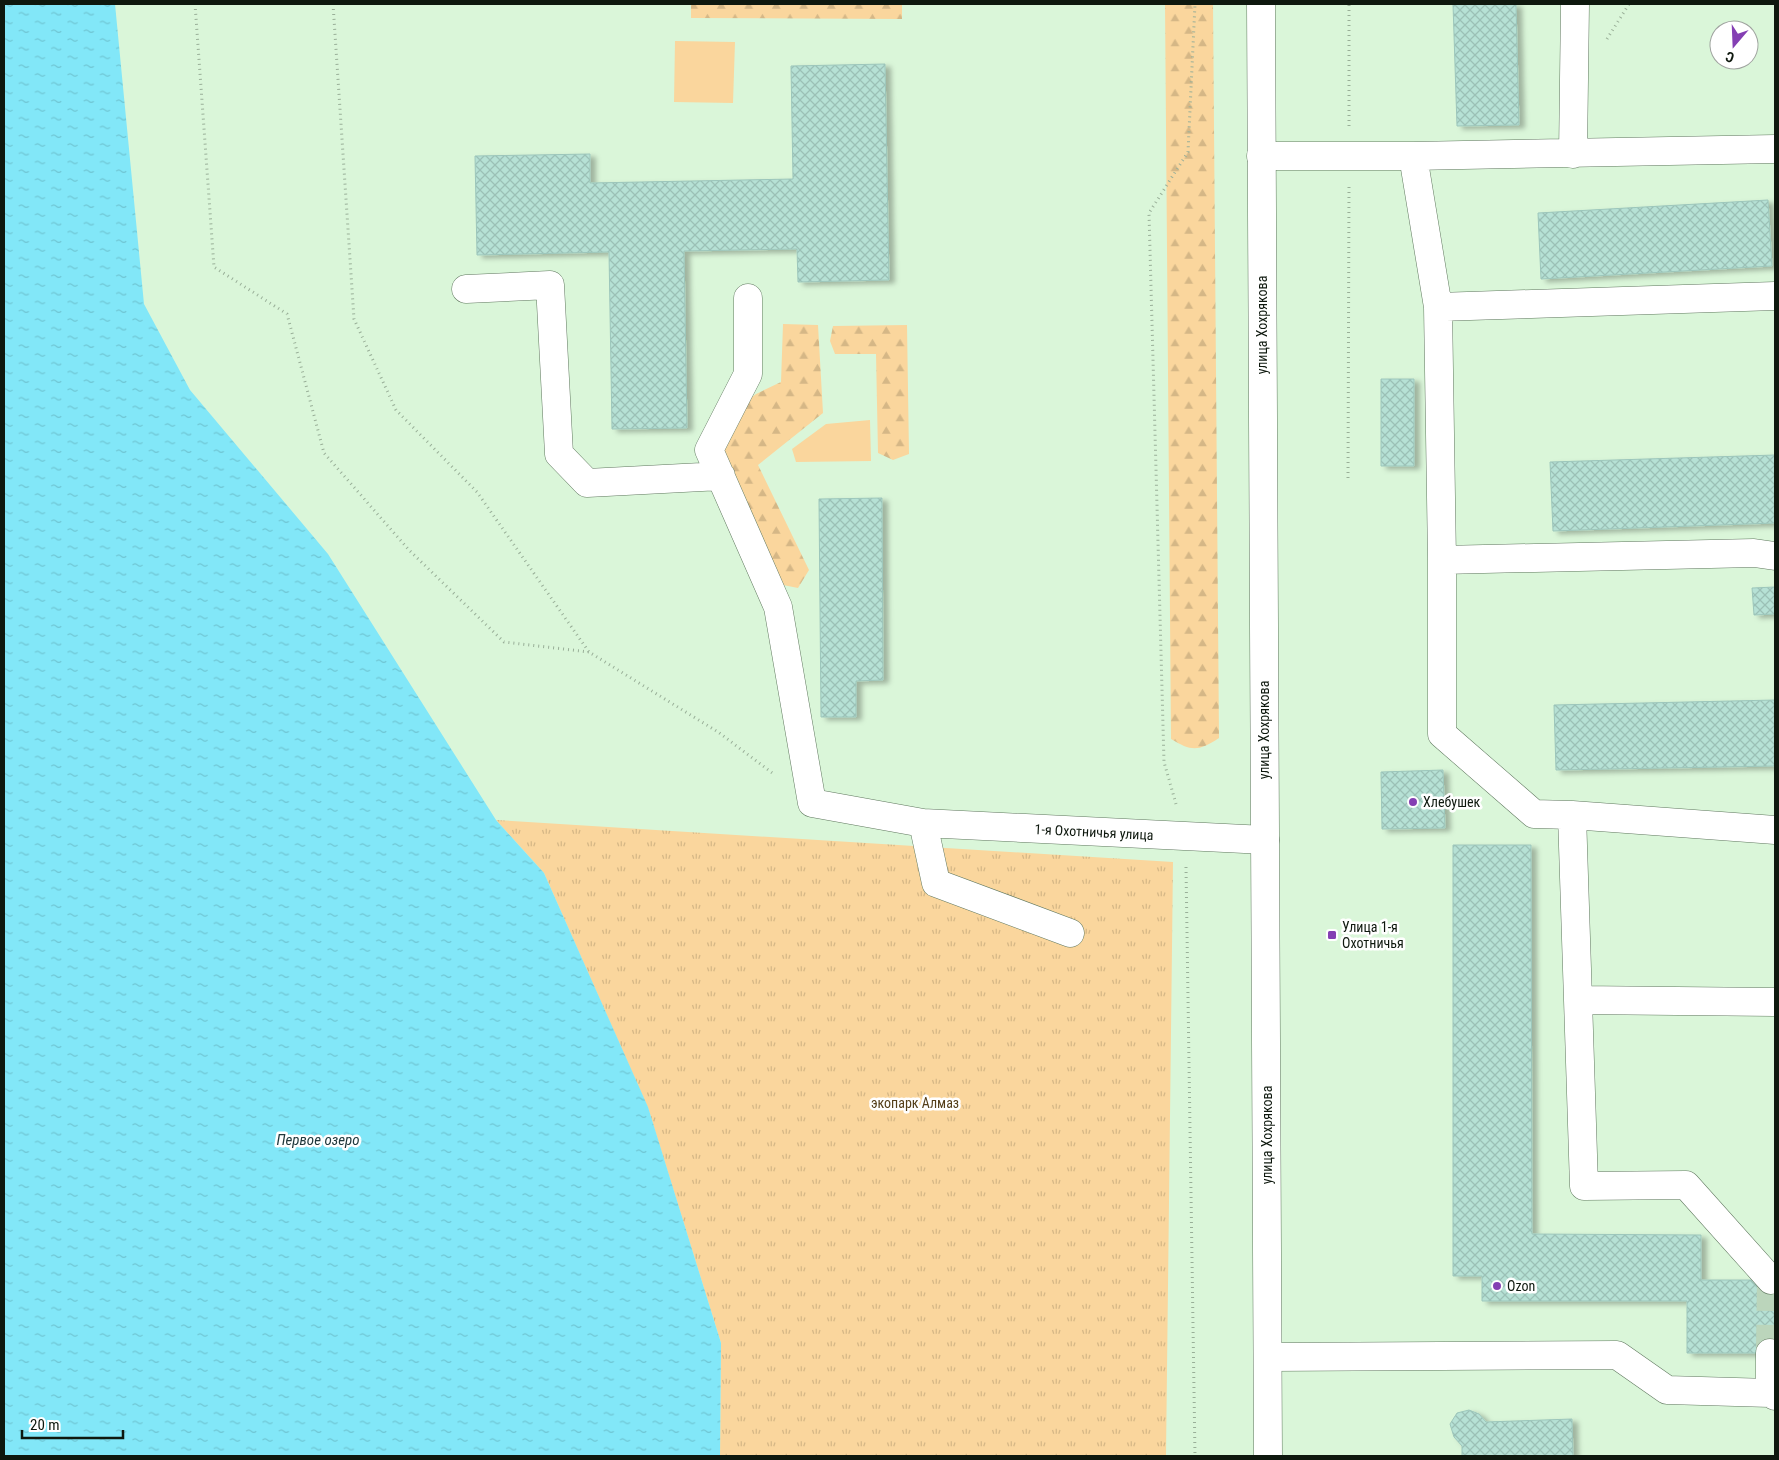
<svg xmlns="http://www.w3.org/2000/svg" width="1779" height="1460" font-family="'Roboto Condensed',sans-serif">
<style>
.green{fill:#fad69d}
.forest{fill:url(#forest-firs)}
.park{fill:url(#park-tufts)}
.water{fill:url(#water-ripples)}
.building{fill:url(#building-cross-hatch);stroke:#9cc6bb;filter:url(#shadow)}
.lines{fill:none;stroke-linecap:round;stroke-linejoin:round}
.minor-tunnel{stroke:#bbd5bb;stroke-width:28;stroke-dasharray:28 14;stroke-linecap:butt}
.minor-casing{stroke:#60785f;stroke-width:29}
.major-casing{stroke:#60785f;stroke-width:29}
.path{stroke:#99af98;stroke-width:3;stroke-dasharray:1 4;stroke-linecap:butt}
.minor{stroke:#fff;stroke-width:28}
.major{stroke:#fff;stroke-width:28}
.poi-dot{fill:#843fb3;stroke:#fff;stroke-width:2}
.labels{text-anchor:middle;stroke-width:5;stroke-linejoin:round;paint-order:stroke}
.street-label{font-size:14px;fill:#0e180e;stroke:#fff}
.poi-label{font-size:14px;fill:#0e180e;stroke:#fff;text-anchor:start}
.park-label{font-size:14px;fill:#543e19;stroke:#fff}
.water-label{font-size:15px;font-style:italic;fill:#21393d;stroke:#fff}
</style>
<defs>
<pattern id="forest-firs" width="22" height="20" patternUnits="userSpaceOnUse" patternTransform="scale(1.25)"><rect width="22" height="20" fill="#fad69d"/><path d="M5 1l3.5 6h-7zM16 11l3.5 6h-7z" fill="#d5b786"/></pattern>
<pattern id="park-tufts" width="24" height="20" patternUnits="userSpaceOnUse" patternTransform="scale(1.25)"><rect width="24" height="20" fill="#fad69d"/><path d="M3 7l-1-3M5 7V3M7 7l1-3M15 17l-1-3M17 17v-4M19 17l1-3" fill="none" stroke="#d5b786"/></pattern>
<pattern id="water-ripples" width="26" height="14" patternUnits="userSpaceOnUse" patternTransform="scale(1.25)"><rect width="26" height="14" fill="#82e7f8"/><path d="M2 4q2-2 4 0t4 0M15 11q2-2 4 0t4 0" fill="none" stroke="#6fc5d3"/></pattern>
<pattern id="building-cross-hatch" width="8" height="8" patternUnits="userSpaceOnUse" patternTransform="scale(1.25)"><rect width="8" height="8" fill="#b6e1d5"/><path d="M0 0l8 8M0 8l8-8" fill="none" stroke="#9bc0b6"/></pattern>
<filter id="shadow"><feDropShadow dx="5.5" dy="3" stdDeviation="2.5" flood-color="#0004"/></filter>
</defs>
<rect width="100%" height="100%" fill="#daf6d9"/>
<!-- green -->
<path class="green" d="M675,41L735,42L733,103L674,102Z
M870,420L871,461L796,462L792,449L826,424Z"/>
<!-- forest -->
<path class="forest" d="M691,4H902V19L691,18Z
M1165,4H1213L1219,738C1198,752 1191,751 1171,739Z
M783,324L818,325L823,413L758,465L809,570L798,588L778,584L720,462L735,410L756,394L781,382Z
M907,325L909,454L893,460L878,453L876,354H835L830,341L833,326Z"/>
<!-- park -->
<path class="park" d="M496,820L1173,862L1166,1456H720L721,1343L648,1108L544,873Z"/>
<!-- water -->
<path class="water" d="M4,4H115L144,304L190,390L328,554L496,820L544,873L648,1107L721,1343L720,1456H4Z"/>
<!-- building -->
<path class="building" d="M1453,4H1516L1519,125L1457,126Z
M885,64L889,280L798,282L797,249L684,251L687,428L612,429L609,252L477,255L475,156L590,154V183L793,179L791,66Z
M1768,200L1772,266L1541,279L1538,213Z
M1381,379H1414V466H1381Z
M1775,455V523L1553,531L1550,462Z
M882,498L883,680L856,681V717H821L819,499Z
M1775,587V614L1754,615L1752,588Z
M1775,700V766L1556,770L1554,705Z
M1443,770L1445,828L1382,829L1381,772Z
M1453,845H1531L1532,1234L1701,1235V1280H1775V1353H1687V1301H1482V1276H1453Z
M1469,1410L1479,1414L1486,1422L1572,1419L1573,1456H1462V1446L1454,1437L1450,1424L1457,1413Z"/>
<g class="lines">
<!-- minor-tunnel -->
<path class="minor-tunnel" d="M1770,1353L1771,1280"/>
<!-- minor casing -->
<g class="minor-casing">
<path id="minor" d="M1573,154L1575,4
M1261,156H1413L1775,149
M1413,156L1438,307L1442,560V734L1534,814L1572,815L1775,830
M466,289L550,285L559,454L587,483L721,476
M748,298V374L709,450L778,607L812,803L923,823L1265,840
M1438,307L1775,296
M1442,560L1754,553L1775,556
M1572,815L1578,1000L1775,1002
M923,823L936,883L1070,933
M1578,1000L1584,1186L1686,1185L1771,1280
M1268,1357L1617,1355L1667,1390L1770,1393L1775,1396
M1770,1393V1353"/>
</g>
<!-- major casing -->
<g class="major-casing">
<path id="major" d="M1261,4L1268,1456"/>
</g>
<!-- path -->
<path class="path" d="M195,4L214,267L287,314L324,453L409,550L504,642L589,652
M333,4L354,319L396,410L477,492L589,652L718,732L775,775
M1607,39L1629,4
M1349,126V4
M1348,478L1349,187
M1176,804L1164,762L1149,213L1188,152L1195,4
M1186,867L1195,1456"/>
<!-- minor -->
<use href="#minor" class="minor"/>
<!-- major -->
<use href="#major" class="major"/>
</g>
<!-- markers -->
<g class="poi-dot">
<circle cx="1413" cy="802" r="5"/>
<rect x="1327" y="930" width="10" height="10" rx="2.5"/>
<circle cx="1497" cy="1286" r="5"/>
</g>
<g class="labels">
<!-- street labels -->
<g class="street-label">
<text transform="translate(1262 325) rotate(-90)" y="5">улица Хохрякова</text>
<text transform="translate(1264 730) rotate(-90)" y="5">улица Хохрякова</text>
<text transform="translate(1094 832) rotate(3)" y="5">1-я Охотничья улица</text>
<text transform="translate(1267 1135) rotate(-90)" y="5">улица Хохрякова</text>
</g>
<!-- poi labels -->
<g class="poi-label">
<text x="1423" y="807">Хлебушек</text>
<text x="1342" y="932">Улица 1-я<tspan x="1342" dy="16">Охотничья</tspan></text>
<text x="1507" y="1291">Ozon</text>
</g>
<!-- park labels -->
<g class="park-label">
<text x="915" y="1108">экопарк Алмаз</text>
</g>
<!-- water labels -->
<g class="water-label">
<text x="318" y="1145">Первое озеро</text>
</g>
</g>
<!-- border -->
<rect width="1779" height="1460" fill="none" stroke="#0e180e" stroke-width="10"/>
<!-- north arrow -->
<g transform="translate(1734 45) rotate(199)"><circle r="24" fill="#ffffff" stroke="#9fa39f"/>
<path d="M0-4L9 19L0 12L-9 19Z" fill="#843fb3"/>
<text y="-8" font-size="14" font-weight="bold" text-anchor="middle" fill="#0e180e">С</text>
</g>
<!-- scale -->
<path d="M22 1430v8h101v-8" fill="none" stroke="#0e180e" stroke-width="2.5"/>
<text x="30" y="1430" font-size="15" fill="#0e180e" stroke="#ffffff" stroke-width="4" paint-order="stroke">20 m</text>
</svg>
